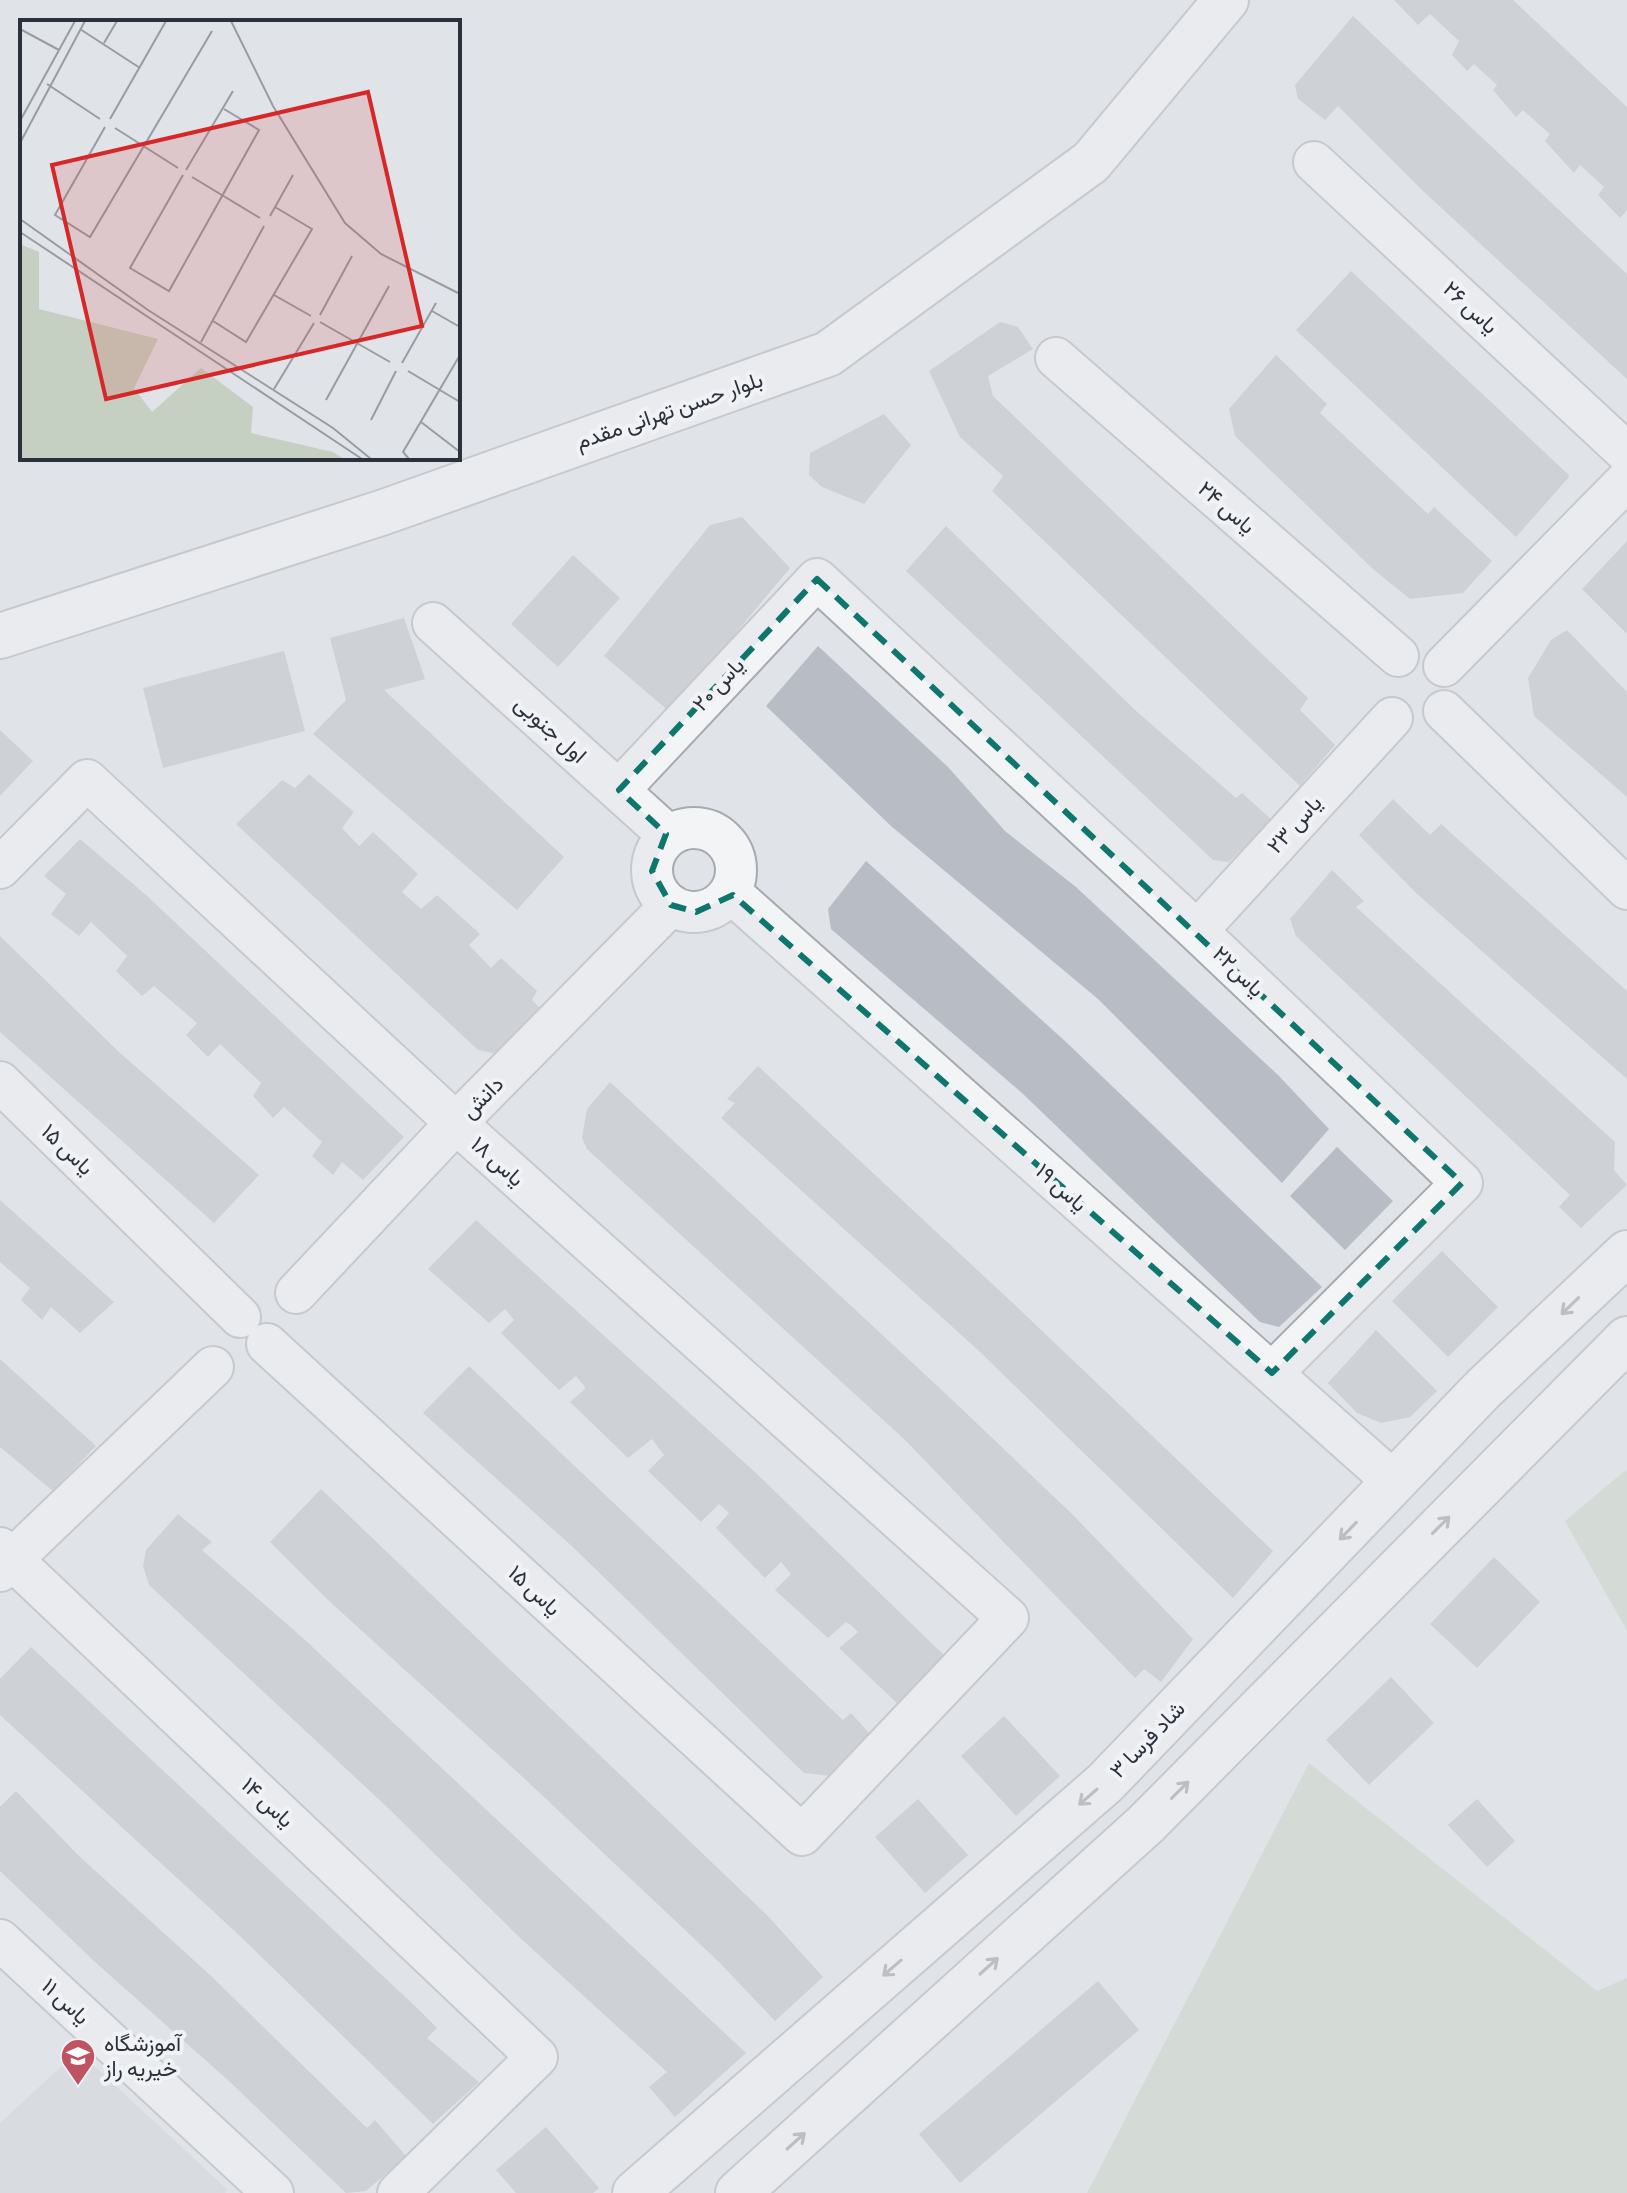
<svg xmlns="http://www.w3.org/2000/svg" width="1627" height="2193" font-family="Manrope,Vazirmatn,sans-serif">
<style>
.built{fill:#cfd2d9}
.green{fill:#c6d0c2}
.building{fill:#b8bcc4}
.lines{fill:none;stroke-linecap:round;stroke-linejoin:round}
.minor-casing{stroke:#a6aab1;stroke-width:44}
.tertiary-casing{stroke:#a6aab1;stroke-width:48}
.minor{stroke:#f3f4f6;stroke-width:40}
.tertiary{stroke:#f3f4f6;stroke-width:44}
.oneway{stroke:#8f929a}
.marked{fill:none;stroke:#0f766e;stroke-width:6;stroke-dasharray:16 10;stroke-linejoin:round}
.labels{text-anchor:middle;stroke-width:8;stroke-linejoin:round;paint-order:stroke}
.street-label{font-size:22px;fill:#2b313d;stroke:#f0f2f5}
.poi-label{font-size:22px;fill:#2b313d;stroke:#f0f2f5;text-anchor:start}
.inset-road{fill:none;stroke:#989ca4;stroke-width:2}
.view{fill:#d62828;fill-opacity:0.15;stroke:#d62828;stroke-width:4}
.inset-edge{fill:none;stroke:#2b313d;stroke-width:4}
</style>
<rect width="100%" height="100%" fill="#e0e3e8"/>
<!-- built -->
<path class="built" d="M78,2051L228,2190L225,2193H0V2123Z"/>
<!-- green -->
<path class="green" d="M1627,1469V1631L1565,1521Z
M1309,1763L1597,1991L1627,1978V2193H1087Z"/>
<!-- building -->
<path class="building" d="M1394,0H1513L1627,107V210L1620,218L1598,195L1604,187L1580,165L1574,173L1545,141L1550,134L1523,110L1516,117L1493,90L1497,85L1474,64L1467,71L1452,55L1459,41L1430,14L1418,25Z
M1353,16L1627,274V379L1423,191L1338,106L1325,120L1298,99L1295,85Z
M1351,271L1570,476L1516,537L1296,330Z
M1000,322L1018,327L1033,349L988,376L993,396L1308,698L1300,710L1335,745L1300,786L992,491L1003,476L960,437L929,371Z
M1276,355L1327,404L1320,413L1428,514L1434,507L1492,561L1463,593L1410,599L1373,569L1235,436L1229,409Z
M884,414L911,445L864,504L822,487L809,475L810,453Z
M742,517L790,568L670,712L604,656L710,525Z
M946,526L1135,710L1236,798L1242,793L1272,820L1229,862L1213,860L906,571Z
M1627,541V634L1582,589Z
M573,555L620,598L558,667L511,624Z
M404,618L425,679L384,690L564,857L517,910L313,734L346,700L330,638Z
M1567,630L1627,692V797L1534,716L1528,678L1551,640Z
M818,646L948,767L1005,831L1076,887L1278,1075L1329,1129L1282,1183L1098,999L891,826L766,706Z
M284,651L305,731L163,768L143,688Z
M0,730L33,761L0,796Z
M309,774L354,812L342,828L359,846L373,832L418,874L402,892L421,909L437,895L480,934L469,945L491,968L501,958L537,991L532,1000L544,1012L505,1049L493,1053L478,1050L236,824L282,780L295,788Z
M1393,799L1430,835L1441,824L1627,991V1079L1416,893L1359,835Z
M80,839L146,895L404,1137L363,1180L342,1162L333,1175L312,1156L322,1142L284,1107L273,1118L253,1096L261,1083L220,1044L208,1057L186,1035L197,1023L154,986L142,996L116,971L127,956L91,922L79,936L51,914L66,894L44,876Z
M866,861L1066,1042L1322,1287L1279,1327L1260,1322L1021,1092L831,929L828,909Z
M1332,870L1364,901L1356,907L1615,1142L1614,1170L1627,1185L1581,1228L1559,1207L1570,1195L1296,936L1290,919Z
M0,936L119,1052L259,1175L214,1223L0,1032Z
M758,1066L1016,1306L1273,1551L1233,1598L978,1350L721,1118L735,1103L727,1099Z
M610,1082L946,1394L1072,1514L1193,1639L1161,1682L1144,1669L1135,1678L905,1440L587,1149L582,1138L587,1109Z
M1337,1147L1393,1201L1345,1250L1290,1196Z
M0,1200L114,1302L80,1333L51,1307L42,1320L21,1300L30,1288L0,1262Z
M476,1220L756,1473L950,1661L901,1707L839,1648L858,1632L851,1625L846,1622L828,1638L775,1590L791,1574L781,1562L765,1578L716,1528L729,1513L719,1504L701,1522L648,1471L664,1455L652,1439L628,1458L570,1402L586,1388L576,1376L559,1390L501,1333L514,1320L505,1309L489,1323L428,1269Z
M1442,1251L1498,1307L1448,1357L1392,1301Z
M1376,1330L1437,1391L1410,1417L1381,1423L1357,1413L1328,1383Z
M0,1359L96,1446L53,1491L0,1447Z
M469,1366L843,1720L851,1713L877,1742L840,1777L804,1773L575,1549L423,1413Z
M321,1489L767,1915L823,1977L775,2021L720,1963L527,1781L329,1601L270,1542Z
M178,1514L212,1542L202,1550L304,1639L746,2053L675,2117L649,2087L667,2072L517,1935L388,1808L149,1585L143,1566L146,1550Z
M1494,1557L1540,1602L1477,1668L1430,1624Z
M31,1647L416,2007L437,2028L427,2038L479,2082L433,2124L240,1936L0,1715V1679Z
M1391,1677L1434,1723L1369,1785L1326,1740Z
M1004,1716L1060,1776L1016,1816L961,1756Z
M16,1791L79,1856L210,1975L367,2128L375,2120L406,2156L366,2191L346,2193L230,2082L95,1962L0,1871V1807Z
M918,1799L968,1855L925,1893L875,1837Z
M1477,1799L1515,1841L1487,1867L1448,1825Z
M1098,1981L1139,2030L960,2183L919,2134Z
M546,2127L599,2188L593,2193H516L496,2170Z"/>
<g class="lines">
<!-- minor casing -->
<g class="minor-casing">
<path id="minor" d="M1314,162L1627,453
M1056,358L1398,656
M433,623L669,836
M1444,666L1627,480
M1444,711L1627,889
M619,790L817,579L1197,931L1462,1183L1272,1373
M652 870a42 42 0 1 1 84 0a42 42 0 1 1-84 0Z
M0,868L87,780L456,1123L1008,1618L802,1835L267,1344
M730,892L1394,1482
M1197,931L1392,718
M0,1082L240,1317
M296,1293L456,1123L671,905
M0,1548L537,2057L398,2193
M0,1571L213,1367
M0,1940L273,2193"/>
</g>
<!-- tertiary casing -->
<g class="tertiary-casing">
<path id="tertiary" d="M0,636L384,512L828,354L1091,162L1226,0
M635,2193L1105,1783L1483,1389L1627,1253
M738,2193L1146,1824L1627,1339"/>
</g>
<!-- minor -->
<use href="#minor" class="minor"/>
<!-- tertiary -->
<use href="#tertiary" class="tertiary"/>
</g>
<!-- one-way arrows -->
<defs><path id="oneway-shaft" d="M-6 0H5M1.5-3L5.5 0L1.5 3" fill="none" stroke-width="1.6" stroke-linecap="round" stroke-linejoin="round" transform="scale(2)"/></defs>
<g class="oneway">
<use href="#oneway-shaft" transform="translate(1570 1306) rotate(136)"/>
<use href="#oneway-shaft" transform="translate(1441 1525) rotate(-45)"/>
<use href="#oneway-shaft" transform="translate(1348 1531) rotate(134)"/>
<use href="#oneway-shaft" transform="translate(1180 1790) rotate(-45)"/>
<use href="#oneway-shaft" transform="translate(1088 1797) rotate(139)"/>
<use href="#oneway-shaft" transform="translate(989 1966) rotate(-42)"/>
<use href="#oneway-shaft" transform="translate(892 1968) rotate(139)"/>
<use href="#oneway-shaft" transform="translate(796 2141) rotate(-42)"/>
</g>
<!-- marked area -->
<path d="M0 0H1627V2193H0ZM817,579L1462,1183L1272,1373L733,895L696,912L671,905L652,871L666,834L619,790Z" fill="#e0e3e8" fill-opacity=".55" fill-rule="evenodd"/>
<path class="marked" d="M817,579L1462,1183L1272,1373L733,895L696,912L671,905L652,871L666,834L619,790Z"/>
<!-- icons -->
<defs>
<g id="school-pin" transform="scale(1.8)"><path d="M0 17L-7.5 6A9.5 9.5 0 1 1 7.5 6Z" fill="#bf5362" stroke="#f0f2f5"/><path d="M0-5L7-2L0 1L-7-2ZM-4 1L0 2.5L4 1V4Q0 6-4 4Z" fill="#fff"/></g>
</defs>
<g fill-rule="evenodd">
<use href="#school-pin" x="78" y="2056"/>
</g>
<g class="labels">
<!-- street labels -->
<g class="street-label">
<text transform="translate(1471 307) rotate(43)" y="8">یاس ۲۶</text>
<text transform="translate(669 410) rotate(-19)" y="8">بلوار حسن تهرانی مقدم</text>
<text transform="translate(1227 507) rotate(41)" y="8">یاس ۲۴</text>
<text transform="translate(718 684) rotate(-47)" y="8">یاس ۲۰</text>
<text transform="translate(551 729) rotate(42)" y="8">اول جنوبی</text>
<text transform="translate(1294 824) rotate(-48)" y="8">یاس ۲۳</text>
<text transform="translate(1239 971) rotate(44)" y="8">یاس۲۲</text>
<text transform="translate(482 1097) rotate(-45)" y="8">دانش</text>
<text transform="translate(68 1149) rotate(44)" y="8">یاس ۱۵</text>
<text transform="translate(498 1161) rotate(42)" y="8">یاس ۱۸</text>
<text transform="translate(1062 1187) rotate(42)" y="8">یاس ۱۹</text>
<text transform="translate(535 1590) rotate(43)" y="8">یاس ۱۵</text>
<text transform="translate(1147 1739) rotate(-46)" y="8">شاد فرسا ۳</text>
<text transform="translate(268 1802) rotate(43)" y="8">یاس ۱۴</text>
<text transform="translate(66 2001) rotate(43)" y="8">یاس ۱۱</text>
</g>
<!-- poi labels -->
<g class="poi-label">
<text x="104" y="2051">آموزشگاه<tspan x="104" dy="25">خیریه راز</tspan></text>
</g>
</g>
<!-- overview -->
<g transform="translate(20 20)">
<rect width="440" height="440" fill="#e0e3e8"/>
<path d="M0,224L19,232V289L138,319L114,368L132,392L181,348L233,387L231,413L313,432L324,439H0Z" fill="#c6d0c2"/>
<path class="inset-road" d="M211,1L253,86L325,203L361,234L440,274M0,9L39,30M60,9L120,48M84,23L97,1M27,64L80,99M90,99L146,1M0,101L55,1M85,107L35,195L70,217L192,11M95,108L158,148M0,123L65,1M166,150L213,71M163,155L110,248L149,271L239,110L204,89M172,157L240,198M250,196L273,155M0,199L128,290L313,408L351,439M0,212L342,439M254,275L291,296M412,291L440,307M300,295L332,236M193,301L226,322L292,209L255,187M300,302L370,342M181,322L244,206M382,343L416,283M388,351L440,382M254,369L294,303M306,380L369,266M351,400L376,351M401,402L440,432M389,439L383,432L440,335"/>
<path class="view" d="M348,72L402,306L86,379L32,145Z"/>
<rect width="440" height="440" class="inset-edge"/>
</g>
</svg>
